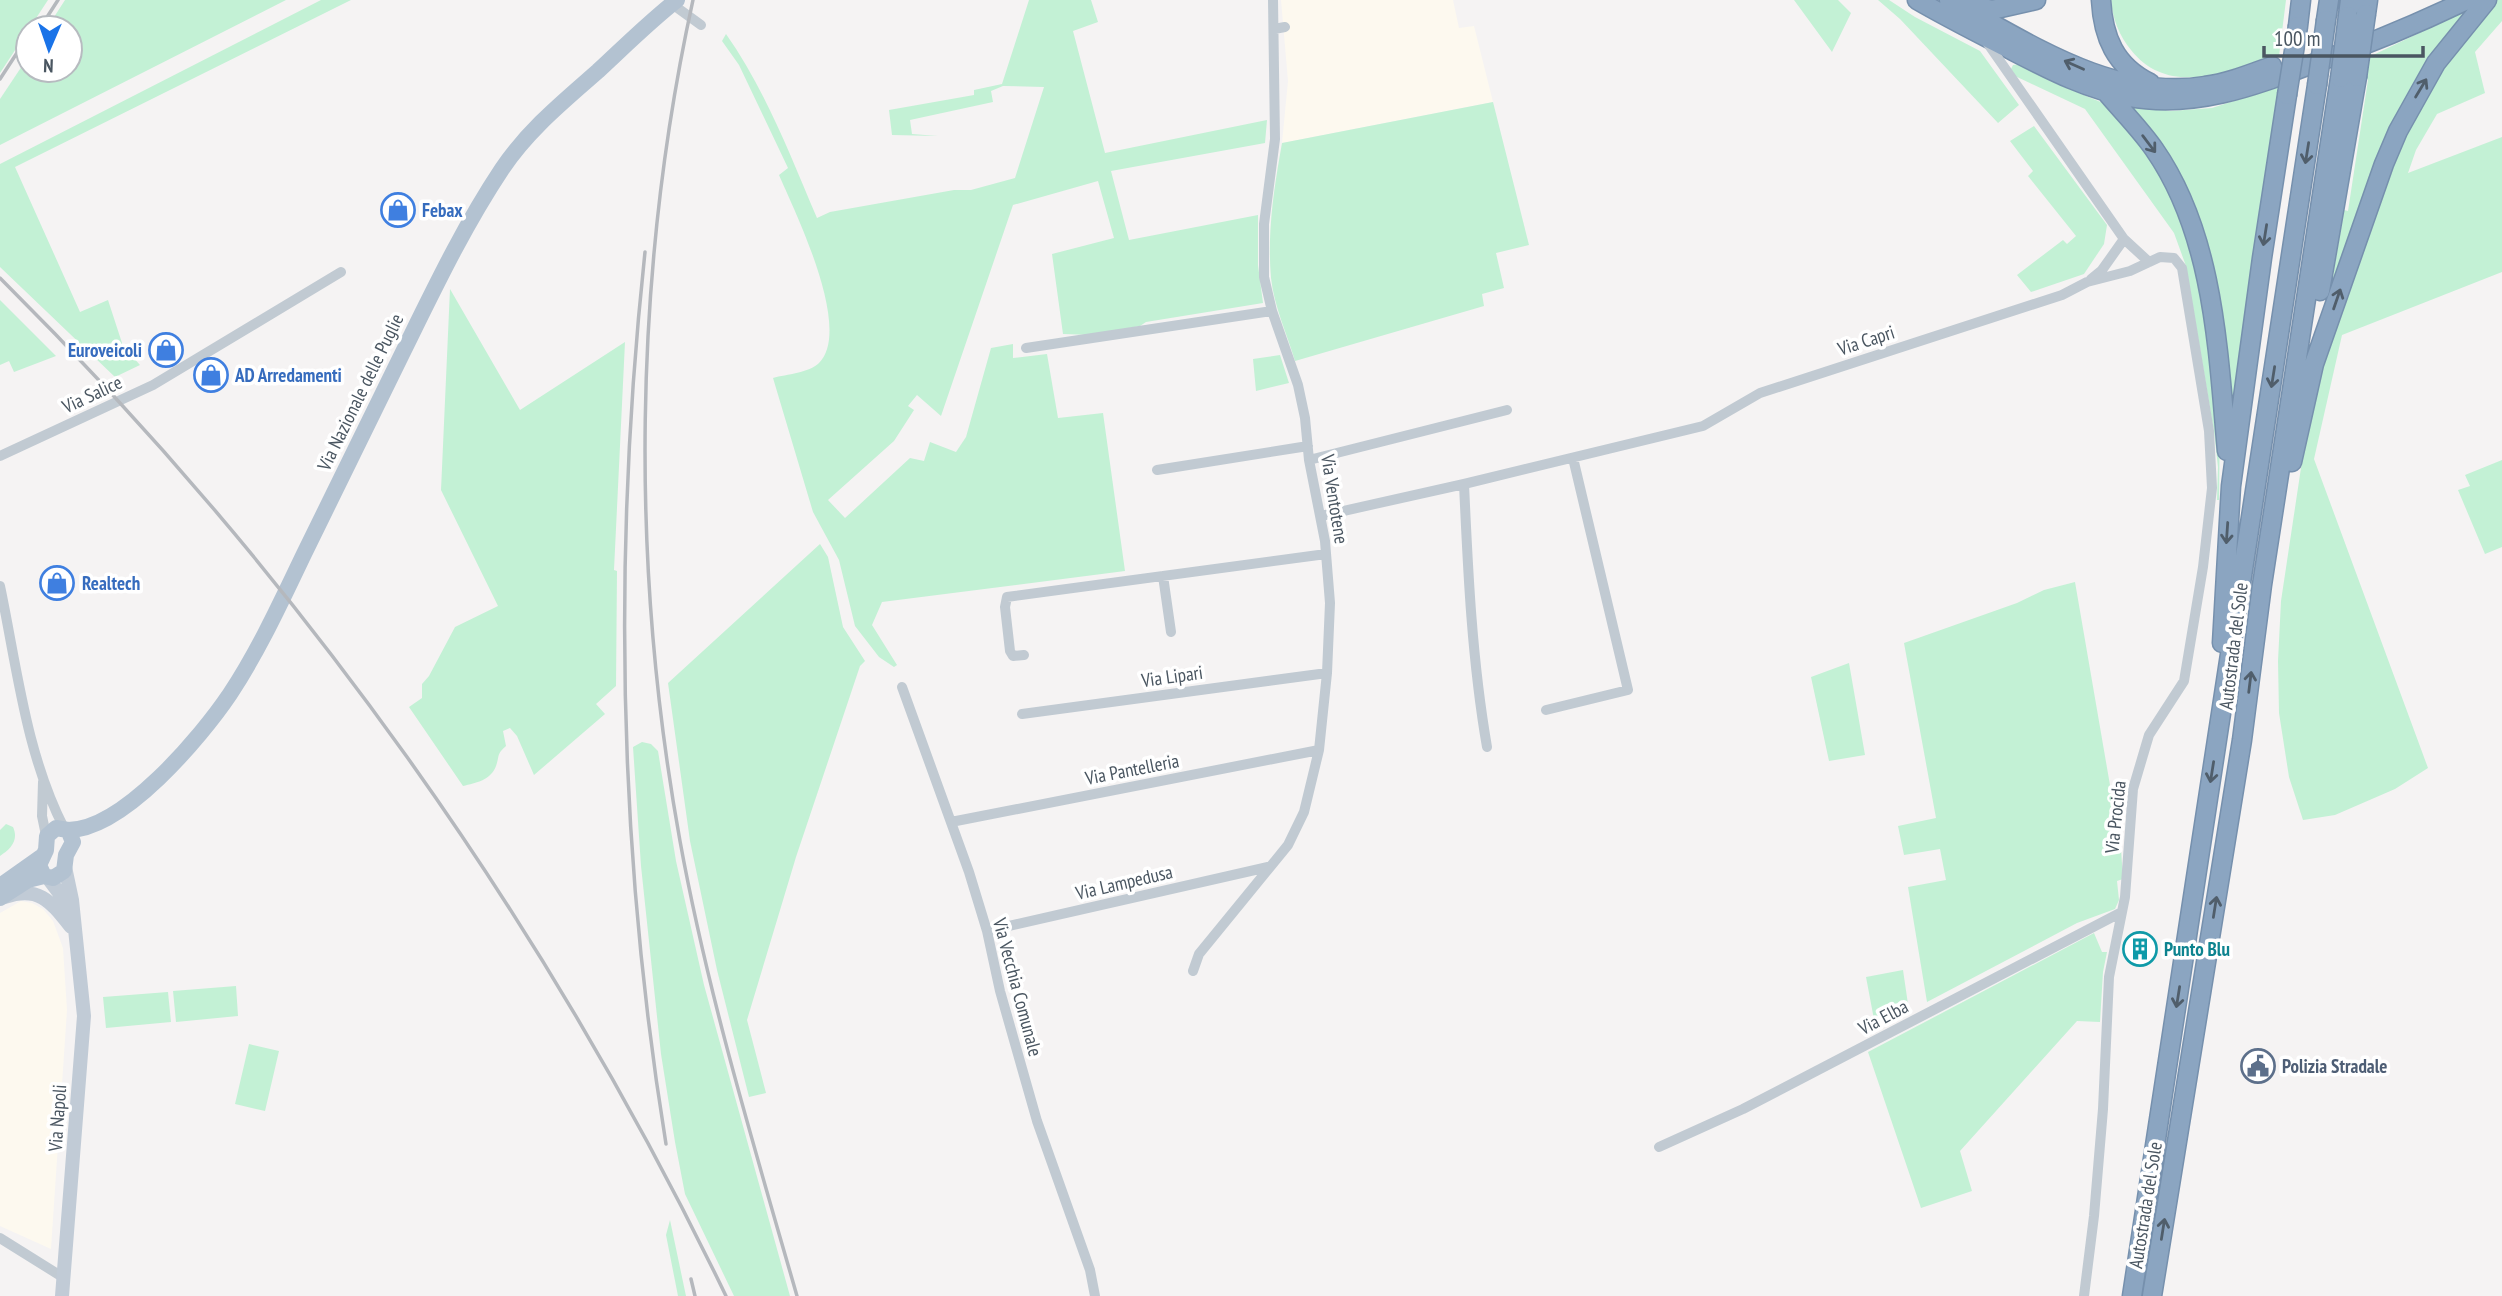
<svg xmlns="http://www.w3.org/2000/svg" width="2502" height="1296" font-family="'PT Sans Narrow',sans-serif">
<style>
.commercial{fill:#fdf9ef}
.green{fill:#c3f1d5}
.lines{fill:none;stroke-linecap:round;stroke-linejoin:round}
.highway-casing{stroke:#7690ad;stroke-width:21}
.street{stroke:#c1cad2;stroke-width:10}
.secondary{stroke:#c1cbd6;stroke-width:14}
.primary{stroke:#b3c2d1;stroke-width:16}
.highway{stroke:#8ba5c1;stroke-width:18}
.rail{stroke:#b5b8bd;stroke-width:3.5}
.highway-bridge-casing{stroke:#7690ad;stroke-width:21;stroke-linecap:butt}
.highway-bridge{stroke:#8ba5c1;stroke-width:18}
.oneway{stroke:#505e6b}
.labels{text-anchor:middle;stroke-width:7;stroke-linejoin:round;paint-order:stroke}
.shop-label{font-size:19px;font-weight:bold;fill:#366cbe;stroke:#fff;text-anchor:start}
.street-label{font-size:19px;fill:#4a5661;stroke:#fff}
.culture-label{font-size:19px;font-weight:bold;fill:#0d838f;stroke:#fff;text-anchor:start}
.service-label{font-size:19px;font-weight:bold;fill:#4e5e75;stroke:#fff;text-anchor:start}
</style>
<rect width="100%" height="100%" fill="#f5f3f3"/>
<!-- commercial -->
<path class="commercial" d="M1281,0H1453L1459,28L1474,26L1493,102L1282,143L1288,81Z
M21,901L32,903L43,909L53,921L63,948L67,1010L51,1249L0,1226V913Z"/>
<!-- green -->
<path class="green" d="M0,0H48L0,73Z
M65,0H286L0,145V99L28,57V70H70V28H47Z
M321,0H351L15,167L80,312L108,300L123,346L140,365L115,377L0,267V164Z
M1029,0H1091L1098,22L1073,31L1105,153L1267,120L1265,143L1111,171L1129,240L1258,215V265L1263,303L1146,322L1140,326L1092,335L1063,334L1052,254L1114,238L1098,181L1013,205L941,416L917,395L908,406L914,410L894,441L828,500L845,518L910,458L924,461L930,442L956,452L966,437L991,348L1013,344V358L1047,354L1058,418L1103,413L1125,571L882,602L872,625L897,665L894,667L879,657L855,626L839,560L813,512L773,378C787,374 809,373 819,363C853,329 795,212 779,175L788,168L739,65L722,41L726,34C766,91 790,155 817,218L830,212L954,190H971L1015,178L1044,87L1003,86L991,91L993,102L910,120L912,134L938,136L892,135L889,110L974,95V90L1002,84Z
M1794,0H1838L1851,13L1832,52Z
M1878,0H1889L1915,17L1980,51L2019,105L1998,123L1900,19Z
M2111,0H2286L2279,56C2230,70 2170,99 2131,50C2120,37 2112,18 2111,0Z
M2496,0H2502V21L2475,52L2485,93L2437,114L2416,150L2408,173L2502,137V272L2342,335L2314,459L2428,768L2395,789L2335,815L2303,820L2289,777L2279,713L2278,661L2281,601L2304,448L2329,339L2397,149L2443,63Z
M2461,13L2463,17L2439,50L2337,284L2332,282L2344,210L2348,211L2368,80L2366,77L2369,57Z
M2021,64L2050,81L2103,103L2150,156L2183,221L2194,254L2220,414L2219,500H2217L2218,467L2214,432L2186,266L2174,233L2085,109L2015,76L2011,69L2013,65Z
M2280,86L2236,398H2227L2203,247L2127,107L2171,111L2212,108Z
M1493,102L1529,245L1496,253L1504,288L1482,294L1484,306L1295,361C1287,334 1274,306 1271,278C1267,232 1274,188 1282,143Z
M2034,126L2107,225L2104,244L2084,274L2031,292L2017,275L2063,240L2067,244L2076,236L2028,176L2033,171L2010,141Z
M450,289L520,410L625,342L614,570L617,571L616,686L596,704L605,714L534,775L517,736L510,728L503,731L506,746C496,755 500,755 496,766C491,780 476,783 463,786L409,707L422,698V684L429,676L455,627L498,606L441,490Z
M0,300L56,356L14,372L9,361L0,365Z
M1280,355L1289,383L1256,391L1253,359Z
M2502,460V547L2485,554L2458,490L2470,486L2465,475Z
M820,544L828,557L843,627L865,661L860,666L796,857L747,1020L766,1093L749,1097L717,970L690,841L668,683Z
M2075,582L2121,849L2123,879L2117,881L2119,900L2115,909L2077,923L1927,1002L1908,887L1946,880L1940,849L1904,855L1898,826L1936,818L1904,643L2017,603L2044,590Z
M1849,663L1865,755L1829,761L1811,677Z
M642,742L651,744L658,751L676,861L704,985L790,1296H734L685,1194L675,1142L661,1054L641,866L633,747Z
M6,824L13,827C19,840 11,849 0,856V830Z
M2094,933L2102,952H2107L2103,972L2100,1022L2077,1021L1960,1151L1972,1191L1921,1208L1868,1052Z
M1903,970L1909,1011L1876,1030L1866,977Z
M236,986L238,1016L176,1022L173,991Z
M168,992L171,1022L106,1028L103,997Z
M249,1044L279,1051L265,1111L235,1104Z
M670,1220L686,1296H678L666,1235Z"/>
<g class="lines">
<!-- highway casing -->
<g class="highway-casing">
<path id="highway" d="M1917,0C1948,18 1980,34 2011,50C2050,70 2086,89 2129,97C2195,109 2254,86 2315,63C2367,45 2417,24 2467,0
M1949,0C2028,42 2111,101 2205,86C2228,83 2250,74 2272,66
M2101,0C2103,37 2115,66 2150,83
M1971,5L1992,10L2036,0
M2366,14L2368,0
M2348,16L2350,0
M2326,20L2329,0
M2298,26L2301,0
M2106,92C2122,111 2140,129 2154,149C2214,235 2218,350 2227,451
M2320,291L2357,77
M2292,462L2314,364L2384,164L2398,131L2436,63L2487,0
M2222,643L2231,486L2262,258L2287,95
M2132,1296L2317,85
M2152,1296L2242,740L2262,585L2340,78"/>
</g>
<!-- street -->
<path class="street" d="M672,4L701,25
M1274,29L1285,27
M1986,41L2124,239L2149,262
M2091,279L2102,270L2124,239
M1026,348L1272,311
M0,456L153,385L341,272
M1309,460L1507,410
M1157,470L1308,446
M1464,484C1468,573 1472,660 1487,747
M1321,516L1464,484L1703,426L1760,393L2062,295L2087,282L2130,271L2160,257L2174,258L2182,268L2209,431L2212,488L2203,567L2184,681L2149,735L2133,789L2125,897L2109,977L2103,1109L2094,1216L2084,1296
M1163,576L1171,632
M0,586C17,667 26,754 64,828
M1024,655L1013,656L1010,651L1005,607L1007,597L1326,554
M902,687L969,872L987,931L1000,991L1037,1121L1090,1270L1095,1296
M1546,710L1628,690L1573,458
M1022,714L1327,673
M43,782L42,816L47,840
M951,822L1319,750
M987,931L1268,867
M1193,971L1199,954L1288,845L1304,812L1319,750L1327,673L1330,603L1325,541L1309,460L1305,418L1298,385L1272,311L1264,277V224L1275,139L1273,0
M1659,1147L1743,1109L2120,913
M0,1238L64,1278"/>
<!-- secondary -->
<path class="secondary" d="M48,878L63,898L67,913
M5,897C39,885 51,902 71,927
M62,1296L84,1016L72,900L65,867"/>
<!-- primary -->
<path class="primary" d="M56,828L68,830L73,842L66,855L64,871L53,878L44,876L39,865L46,850L47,836Z
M68,830C123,830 201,737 230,694C259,650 281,602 304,554C338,486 371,418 404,350C434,289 464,226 502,169C528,130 564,101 598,71C624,47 649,22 677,0
M0,886L41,857
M0,898L28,880L44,876"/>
<!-- highway -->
<use href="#highway" class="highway"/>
<!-- rail -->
<path class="rail" d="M693,0C633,274 630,565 680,841C708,995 754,1146 797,1296
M40,28L58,0
M0,79L28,36
M645,252C613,549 618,849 666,1144
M0,278C298,574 544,918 726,1296
M691,1279L695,1296"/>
<!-- highway-bridge casing -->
<g class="highway-bridge-casing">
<path id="highway-bridge" d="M2357,77L2366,14
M2340,78L2348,16
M2317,85L2326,20
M2287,95L2298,26"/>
</g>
<!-- highway-bridge -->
<use href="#highway-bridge" class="highway-bridge"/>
</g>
<!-- one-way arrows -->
<defs><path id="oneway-shaft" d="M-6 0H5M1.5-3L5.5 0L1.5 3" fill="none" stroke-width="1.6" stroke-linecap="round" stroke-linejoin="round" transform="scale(1.75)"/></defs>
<g class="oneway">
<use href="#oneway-shaft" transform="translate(2074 65) rotate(-156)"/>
<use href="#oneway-shaft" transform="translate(2421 88) rotate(-59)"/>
<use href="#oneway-shaft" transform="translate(2149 144) rotate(53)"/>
<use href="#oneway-shaft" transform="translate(2307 153) rotate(99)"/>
<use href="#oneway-shaft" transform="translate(2265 235) rotate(99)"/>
<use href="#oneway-shaft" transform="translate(2337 299) rotate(-71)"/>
<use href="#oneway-shaft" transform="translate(2273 377) rotate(99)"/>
<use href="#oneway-shaft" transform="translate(2227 533) rotate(94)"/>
<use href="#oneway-shaft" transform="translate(2250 682) rotate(-83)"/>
<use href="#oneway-shaft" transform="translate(2212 772) rotate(99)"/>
<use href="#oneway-shaft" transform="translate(2215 907) rotate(-81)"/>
<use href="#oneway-shaft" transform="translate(2178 997) rotate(99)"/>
<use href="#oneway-shaft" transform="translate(2163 1229) rotate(-81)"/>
</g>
<!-- icons -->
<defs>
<g id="shop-ring" transform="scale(1.75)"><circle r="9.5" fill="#fff" stroke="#3f7fe0" stroke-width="1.5"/><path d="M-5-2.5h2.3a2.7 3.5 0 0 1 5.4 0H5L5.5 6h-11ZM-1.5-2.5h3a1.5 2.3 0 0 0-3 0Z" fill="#3f7fe0"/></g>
<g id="building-ring" transform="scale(1.75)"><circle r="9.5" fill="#fff" stroke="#0f9aa8" stroke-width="1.5"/><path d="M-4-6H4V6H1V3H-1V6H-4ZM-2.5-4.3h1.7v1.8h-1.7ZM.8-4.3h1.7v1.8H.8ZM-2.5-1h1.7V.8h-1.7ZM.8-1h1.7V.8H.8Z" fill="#0f9aa8"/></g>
<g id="civic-ring" transform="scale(1.75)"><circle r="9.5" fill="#fff" stroke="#5c6f8a" stroke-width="1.5"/><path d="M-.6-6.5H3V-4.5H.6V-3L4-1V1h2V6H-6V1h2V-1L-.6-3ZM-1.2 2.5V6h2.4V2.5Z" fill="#5c6f8a"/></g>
</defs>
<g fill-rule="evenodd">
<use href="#shop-ring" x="398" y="210"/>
<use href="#shop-ring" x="166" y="350"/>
<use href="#shop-ring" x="211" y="375"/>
<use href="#shop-ring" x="57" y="583"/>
<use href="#building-ring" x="2140" y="949"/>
<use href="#civic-ring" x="2258" y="1066"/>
</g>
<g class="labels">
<!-- shop labels -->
<g class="shop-label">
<text x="422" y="217">Febax</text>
<text x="142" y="357" text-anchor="end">Euroveicoli</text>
<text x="235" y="382">AD Arredamenti</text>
<text x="82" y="590">Realtech</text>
</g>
<!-- street labels -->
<g class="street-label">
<text transform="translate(1866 340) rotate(-18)" y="7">Via Capri</text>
<text transform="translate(360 392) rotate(-64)" y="7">Via Nazionale delle Puglie</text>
<text transform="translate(92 394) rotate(-25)" y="7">Via Salice</text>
<text transform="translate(1335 499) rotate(81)" y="7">Via Ventotene</text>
<text transform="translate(2233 646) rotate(-83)" y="7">Autostrada del Sole</text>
<text transform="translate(1172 676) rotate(-8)" y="7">Via Lipari</text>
<text transform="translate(1132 769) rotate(-11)" y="7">Via Pantelleria</text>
<text transform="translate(2115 817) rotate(-84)" y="7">Via Procida</text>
<text transform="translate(1124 882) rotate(-13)" y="7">Via Lampedusa</text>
<text transform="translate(1018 987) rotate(75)" y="7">Via Vecchia Comunale</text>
<text transform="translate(1883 1017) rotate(-28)" y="7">Via Elba</text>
<text transform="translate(57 1118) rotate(-86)" y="7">Via Napoli</text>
<text transform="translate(2145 1205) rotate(-81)" y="7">Autostrada del Sole</text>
</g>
<!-- culture labels -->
<g class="culture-label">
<text x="2164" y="956">Punto Blu</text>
</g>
<!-- service labels -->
<g class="service-label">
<text x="2282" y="1073">Polizia Stradale</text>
</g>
</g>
<!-- north arrow -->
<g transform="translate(49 49) rotate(182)"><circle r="33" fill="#ffffff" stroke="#b7bbc0" stroke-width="2"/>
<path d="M0-5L12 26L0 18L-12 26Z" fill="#1a73e8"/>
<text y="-10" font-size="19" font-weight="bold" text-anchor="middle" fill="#4a5661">N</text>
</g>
<!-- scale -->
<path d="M2264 46v10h159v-10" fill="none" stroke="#4a5661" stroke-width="3.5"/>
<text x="2274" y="46" font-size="21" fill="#4a5661" stroke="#ffffff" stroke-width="5" paint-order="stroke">100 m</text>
</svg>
